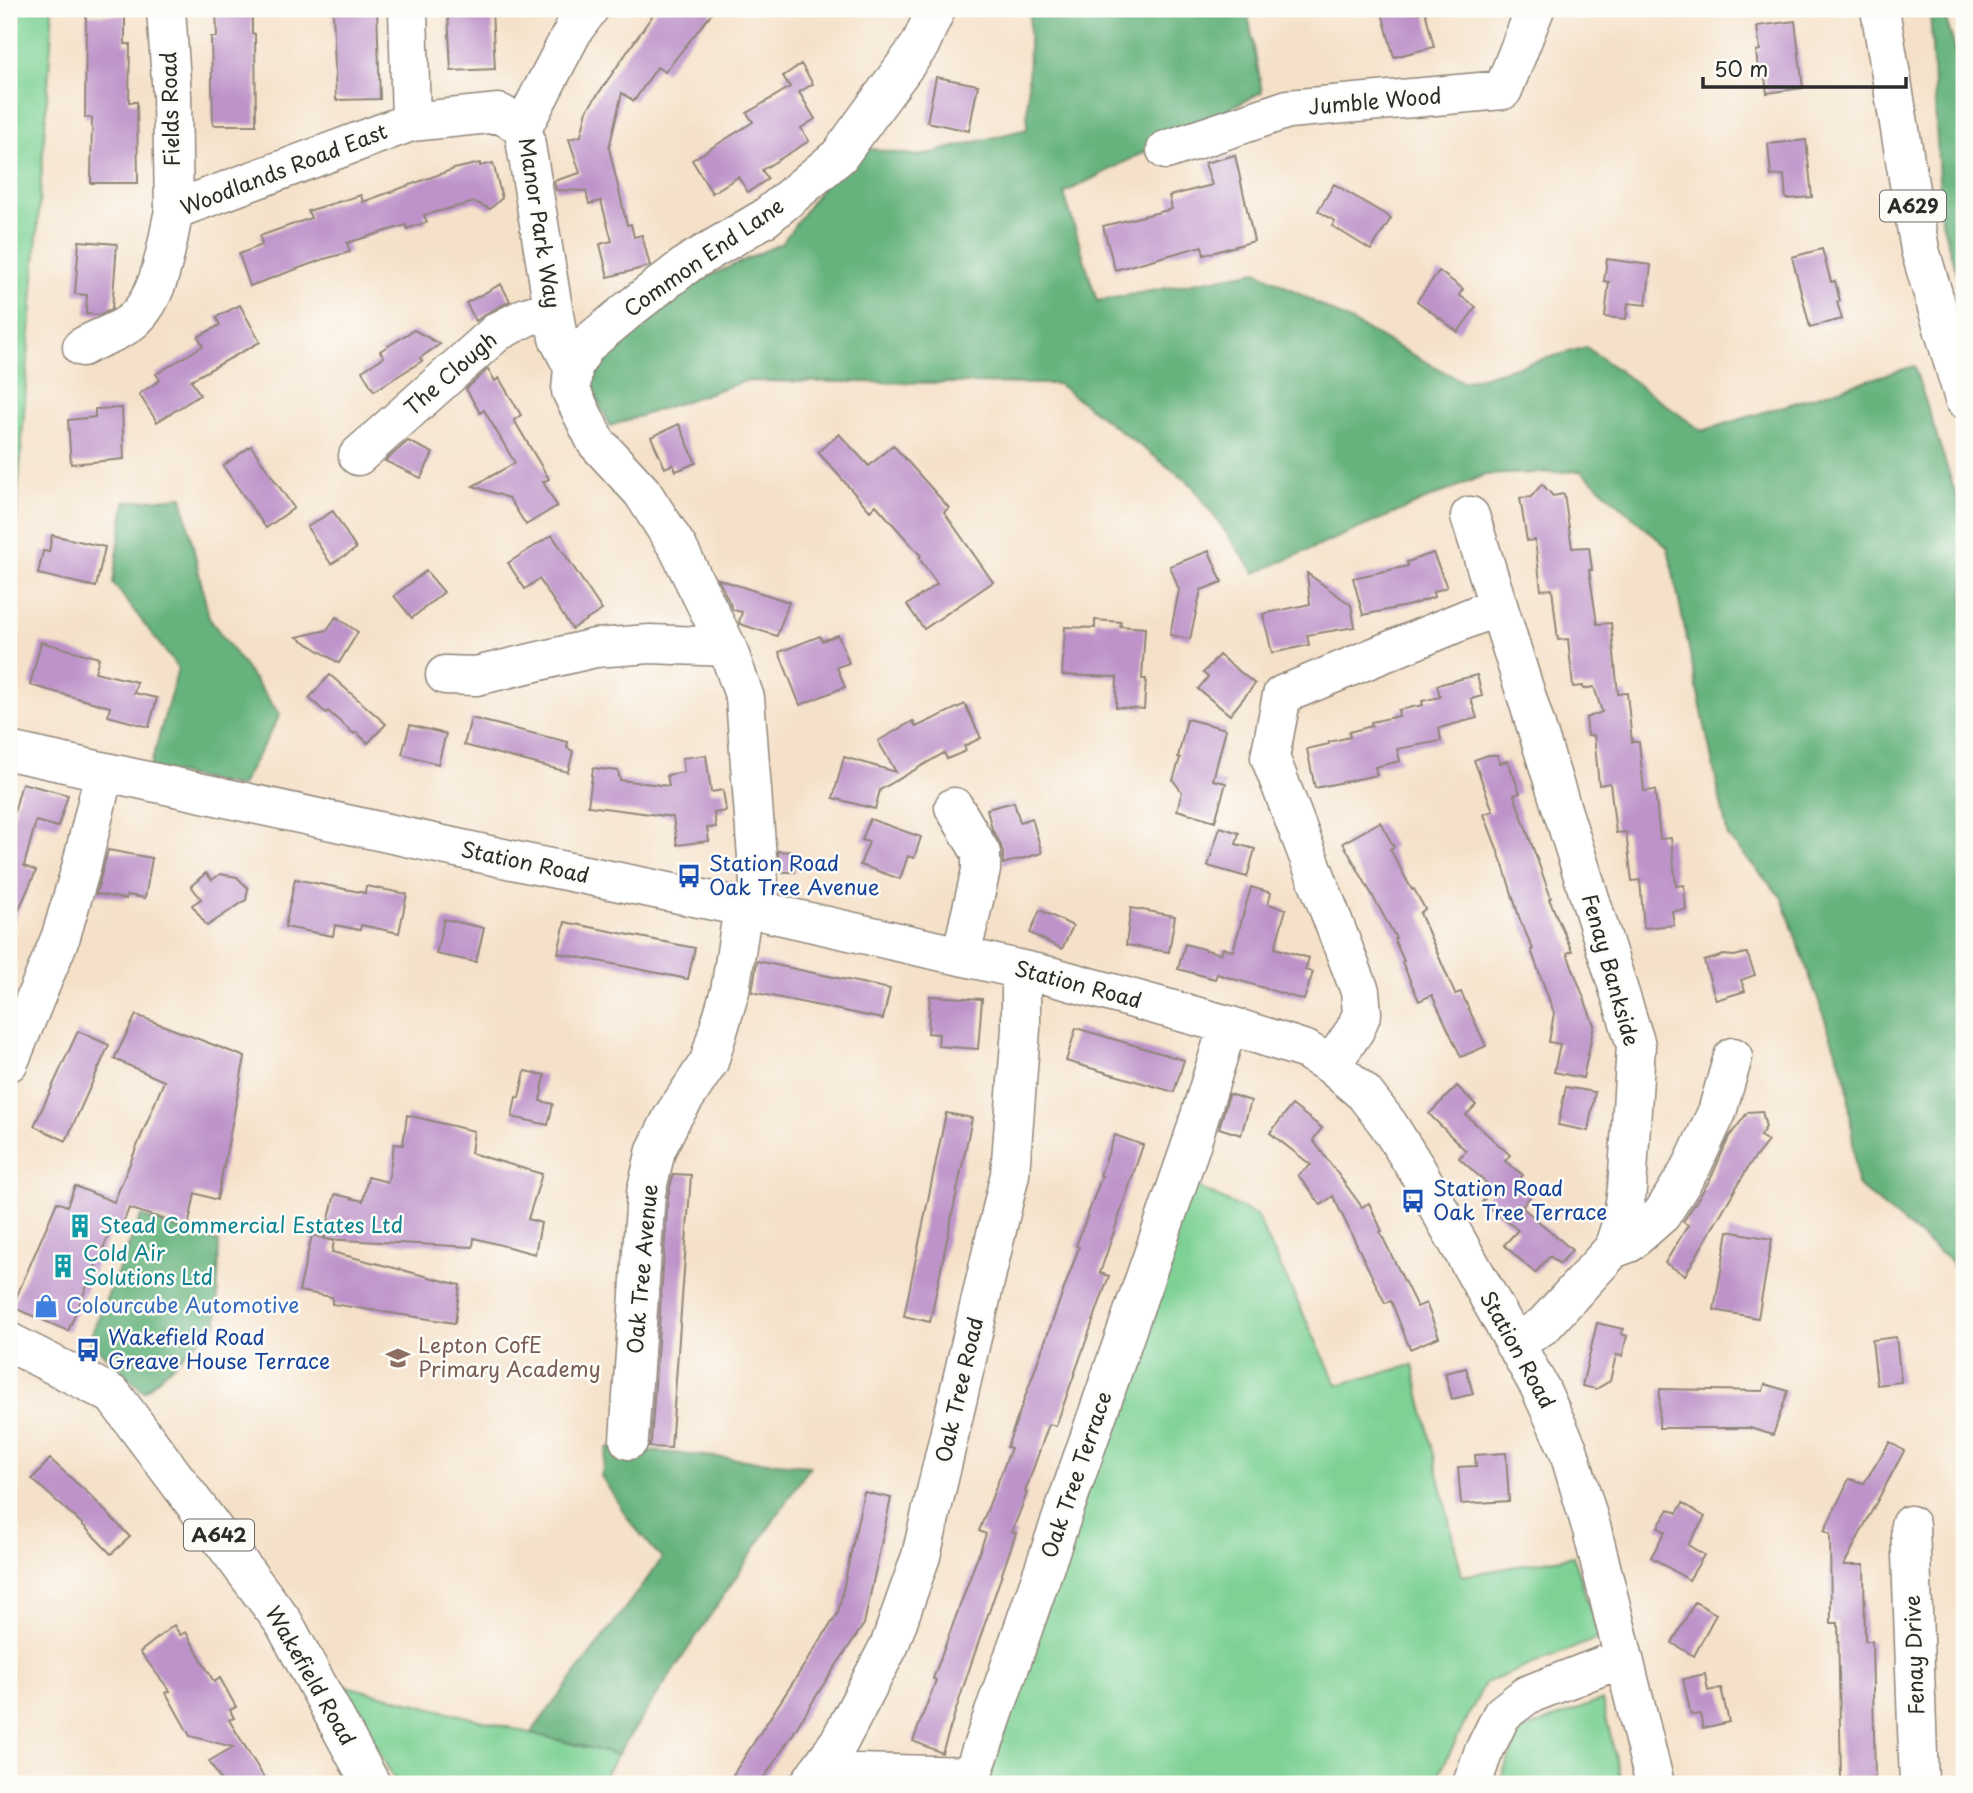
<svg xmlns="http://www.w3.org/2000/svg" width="1973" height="1793" font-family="'Playpen Sans',sans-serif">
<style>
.green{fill:#7dd195;stroke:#547e60;stroke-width:2}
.forest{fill:#66b37e;stroke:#486f54;stroke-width:2}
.building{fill:#bd93c9}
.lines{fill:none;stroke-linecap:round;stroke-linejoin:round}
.minor-casing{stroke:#90867a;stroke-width:41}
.highway-casing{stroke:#90867a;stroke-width:41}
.minor{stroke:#fff;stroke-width:38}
.highway{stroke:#fff;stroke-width:38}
.labels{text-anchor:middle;stroke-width:5;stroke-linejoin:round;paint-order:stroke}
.shield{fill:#fdfcf7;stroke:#6a6a68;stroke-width:2}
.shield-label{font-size:19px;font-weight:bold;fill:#2b2b2b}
.street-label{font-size:21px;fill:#2b2b2b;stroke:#fdfcf7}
.transit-label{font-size:21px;fill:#164399;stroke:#fdfcf7;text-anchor:start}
.culture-label{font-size:21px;fill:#0d838f;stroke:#fdfcf7;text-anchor:start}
.shop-label{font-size:21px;fill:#366cbe;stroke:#fdfcf7;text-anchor:start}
.education-label{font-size:21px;fill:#785e54;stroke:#fdfcf7;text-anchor:start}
</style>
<rect width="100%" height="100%" fill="#fdfcf7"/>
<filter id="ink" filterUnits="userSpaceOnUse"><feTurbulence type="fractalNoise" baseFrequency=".0143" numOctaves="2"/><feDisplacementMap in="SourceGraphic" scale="14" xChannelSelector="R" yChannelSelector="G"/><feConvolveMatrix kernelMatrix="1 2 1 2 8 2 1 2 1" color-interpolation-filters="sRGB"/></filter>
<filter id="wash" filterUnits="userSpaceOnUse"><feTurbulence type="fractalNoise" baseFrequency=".00686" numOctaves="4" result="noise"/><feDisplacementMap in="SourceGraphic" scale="28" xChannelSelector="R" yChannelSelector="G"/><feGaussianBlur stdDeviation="1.57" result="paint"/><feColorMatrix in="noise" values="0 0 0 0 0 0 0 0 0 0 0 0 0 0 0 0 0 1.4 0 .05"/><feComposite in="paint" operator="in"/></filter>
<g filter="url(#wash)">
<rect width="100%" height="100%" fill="#f5e1c9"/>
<!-- green -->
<path class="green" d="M9,9H52V30L14,549L9,547Z
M1191,1184L1256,1215L1337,1385L1413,1365L1462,1576L1573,1556L1599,1638L1485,1683L1434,1784H987Z
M342,1685L617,1755L599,1784H397Z
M1602,1700L1622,1784H1498L1521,1731Z"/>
<!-- forest -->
<path class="forest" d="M1030,9H1247L1262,92L1064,193L1097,301L1257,271L1463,382L1586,347L1702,431L1914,366L1964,520V1287L1950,1261L1857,1185L1847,1082L1782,898L1728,837L1668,548L1581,471L1484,475L1255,573L1191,484L1058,384L745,381L610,426L590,385L603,362L694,283L782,243L852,146L919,156L1027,129Z
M1930,9H1943L1964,79V302L1941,218Z
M182,497L209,618L280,715L240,787L150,768L178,668L113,583L125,502Z
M141,1216L219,1242L217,1323L144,1392L89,1340Z
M608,1447L810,1466L617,1755L531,1733L662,1559L631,1523L601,1476Z"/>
<g id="blocks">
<!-- building -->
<path class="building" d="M216,9H252V33L255,34L256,125H213L211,37H217Z
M333,9H377L380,99L336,100Z
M657,9H715L665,72L657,67L634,101L622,93L609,148L627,225L631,224L634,237L642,235L650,266L608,277L600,244L612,241L601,201L589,204L586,191L556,190L554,181L580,173L569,139L581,136L587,110Z
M1381,9H1415L1417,13L1425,11L1434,47L1394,57Z
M492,11L495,69L451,71L448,13Z
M86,15H125V44H130L129,102H137L138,183H91L92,118H85Z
M1795,21L1803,88L1767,93L1765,77L1759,78L1756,51L1760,50L1757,26Z
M801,64L813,84L799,92L815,119L801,128L809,141L762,170L768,179L748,192L738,177L712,193L692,160L753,122L747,113L790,87L783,76Z
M936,77L978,85L969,131L927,122Z
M1806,140L1812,197L1786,199L1784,175L1771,176L1768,144Z
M1235,155L1254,241L1204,255L1202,246L1115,270L1103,226L1172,209L1169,196L1212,185L1205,163Z
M480,163V166L493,163L502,198L490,209L475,202L424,215L427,222L407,229L406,225L347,243L350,252L324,259L250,286L239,254L262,245L260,236L311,218L308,211L361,195L363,202L454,169Z
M1334,184L1391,218L1371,250L1332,226L1335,221L1318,211Z
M79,241L117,244L112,309L100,315L86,314L87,295L75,294Z
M1822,249L1831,282L1835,281L1840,301L1837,302L1842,319L1810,327L1792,257Z
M1607,259L1651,265L1646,305L1628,303L1626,319L1605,317L1609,282L1604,281Z
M1439,271L1463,289L1459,295L1476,307L1458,332L1417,301Z
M501,284L510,301L487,313L476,321L466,303Z
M240,305L260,342L191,380L200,395L157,422L139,394L160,380L156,374L203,346L198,337L220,325L216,317Z
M414,330L440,344L420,358L422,361L374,391L362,371L384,357L380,351Z
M488,369L495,381L499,378L521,415L514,420L549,479L543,482L557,506L526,525L509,498L473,486L515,463L484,410L480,413L466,389Z
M122,408L124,459L71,464L68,420L95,417V409Z
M679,424L696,463L676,471L673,464L665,468L651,437Z
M839,434L869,466L893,445L949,508L944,512L993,582L924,629L907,605L937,584L919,558L921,556L876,505L870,511L818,452Z
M408,441L433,453L421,478L385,461Z
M251,446L294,508L266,528L223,466Z
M1542,484L1553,496L1564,494L1572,548L1589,547L1592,570H1589L1597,624L1611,623L1618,694L1627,693L1632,742H1639L1644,791L1655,790L1660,839L1671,838L1676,886L1684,885L1686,910L1672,911L1674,925L1644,928L1640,880L1632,881L1626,832L1616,833L1610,783L1599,785L1594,735L1588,736L1586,718L1602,712L1594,687L1583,689V686L1573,687L1568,639L1558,640L1552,589L1541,590L1535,540L1527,541L1520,498L1531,497Z
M333,511L356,549L331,564L307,527Z
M52,535L105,547L96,587L38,574L43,551L49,552Z
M552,535L602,610L572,629L539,579L525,589L508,563Z
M1209,551L1222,582L1201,590L1190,639L1170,635L1179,590L1170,566Z
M1433,553L1447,587L1433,592L1434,597L1411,605L1363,615L1353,578L1408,566L1407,562Z
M426,571L444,592L412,618L394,596Z
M1307,573L1351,605L1355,627L1307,635L1309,645L1272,653L1263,614L1310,604Z
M718,579L789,602L777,636L740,624L739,622L742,612L733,610Z
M336,617L358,632L339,663L297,637L327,630Z
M1095,620L1121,622L1120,626L1145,628L1142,679H1146L1144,709L1116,707L1117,677L1062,675L1065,627L1095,628Z
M838,635L849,663L837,667L845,687L800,705L779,652L820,636L822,641Z
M41,642L99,658L95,672L137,682L134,693L157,698L149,727L108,716L110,707L30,685Z
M1219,655L1255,684L1230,715L1198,689L1208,677L1203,673Z
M330,675L386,724L368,743L356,732L354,734L328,711L326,713L309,698Z
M1477,675L1482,696L1471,699L1477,718L1439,728L1441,741L1397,749L1400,761L1375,767L1377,775L1315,788L1307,749L1329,744V742L1350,737L1349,732L1372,726L1371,722L1399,716L1398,710L1423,705L1422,701L1440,697L1437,685Z
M965,704L981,738L964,746L966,751L947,759L944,753L880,790L875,809L833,798L844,757L896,772L878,741L913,721L916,727Z
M471,718L568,742L567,748L573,751L568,772L464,745Z
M1187,719L1226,729L1213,780L1226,783L1215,821L1177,810L1182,792L1173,780L1180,758L1178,757Z
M410,725L446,734L438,764L402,754Z
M706,755L711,792L723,790L726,811L714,813L716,827L707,828L709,841L677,845L673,817L588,806L593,768L618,771L620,780L669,786L667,775L684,772L682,758Z
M1488,755H1497L1500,763L1508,761L1520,793L1514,795L1551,898L1549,899L1572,951L1567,953L1594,1025L1583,1078L1554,1072L1560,1044L1549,1042L1554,1013L1531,950L1533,949L1520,920L1503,865L1484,814L1493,811L1474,760Z
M22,783L68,795L58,827L36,821L24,866L36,871L9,932V831Z
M1014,802L1020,822L1032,818L1042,853L1003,864V853L1000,843L992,829L987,809Z
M870,819L921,837L914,858L908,856L900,879L860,865L869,842L862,840Z
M1380,822L1394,847L1390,849L1412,890L1414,889L1425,909L1420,913L1455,994L1461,992L1486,1046L1461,1057L1432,995L1419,1001L1402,962L1404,961L1394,939L1396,938L1343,843Z
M1220,827L1239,833L1236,844L1255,849L1247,877L1208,866Z
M108,850L152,858L145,898L127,895L126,899L96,894Z
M778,851L796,852L795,872H780Z
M206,873L212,880L220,874L237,877L248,888L246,900L207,926L192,905L201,899L191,886Z
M295,879L365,893L366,886L407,894L399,933L361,925L360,930L335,925L333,936L285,927Z
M1251,887L1271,893L1268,904L1286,909L1275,948L1309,958L1305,970L1313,972L1304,1000L1217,974L1215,979L1178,969L1185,944L1221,954L1223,948L1233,951Z
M1131,908L1175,916L1169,952L1126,945Z
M1040,910L1073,926L1062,949L1030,933Z
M444,919L484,928L476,962L436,954Z
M565,922L695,948L688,979L558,953Z
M1747,953L1755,975L1741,980L1745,991L1716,1000L1704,961L1724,955L1734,956Z
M757,961L890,989L883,1019L752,992Z
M930,996L982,999L978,1049L938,1046L939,1034L928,1033Z
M136,1015L245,1057L217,1200L195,1193L188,1228L129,1208L121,1229L113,1225L68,1331L12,1307L57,1202L67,1206L75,1186L114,1202L164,1081L114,1059Z
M1076,1028L1184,1060L1174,1092L1066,1061Z
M78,1031L109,1045L66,1141L34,1126Z
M525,1071L545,1075L540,1101L553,1104L548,1125L512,1117L516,1097L519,1098Z
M1457,1086L1476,1105L1466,1115L1510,1155L1505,1161L1523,1175L1518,1181L1533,1193L1522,1207L1572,1250L1560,1264L1550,1256L1535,1273L1504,1245L1518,1230L1482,1202L1493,1189L1459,1158L1466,1151L1429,1114Z
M1566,1087L1595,1092L1588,1131L1558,1125Z
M1229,1094L1251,1101L1241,1135L1219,1128Z
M1292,1105L1322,1128L1313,1140L1362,1207L1369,1203L1382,1231L1380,1232L1417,1307L1426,1303L1439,1337L1410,1349L1391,1301L1385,1303L1333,1196L1321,1205L1298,1175L1311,1165L1270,1133Z
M1762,1111L1766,1127L1760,1136L1768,1141L1750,1164L1685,1275L1665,1263L1688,1225L1683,1222L1711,1178L1729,1137L1748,1112Z
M946,1113L972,1118L930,1322L904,1316Z
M407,1115L474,1131L471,1153L542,1174L528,1219L541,1223L535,1254L474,1238L473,1247L324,1239L335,1194L363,1201L368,1177L388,1182L394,1144L403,1145Z
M1115,1135L1143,1145L1100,1273L1109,1276L1056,1426L1049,1424L1025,1492L1027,1493L1012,1532L1016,1533L968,1673L942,1753L913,1741L936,1680L933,1679L986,1534L979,1531L1011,1448L1007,1447L1079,1247L1076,1246L1102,1176L1100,1175Z
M673,1174L691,1175L671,1448L649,1447L651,1442L668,1196Z
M1728,1231L1772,1239L1758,1318L1714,1310Z
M312,1235L334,1241L332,1252L460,1285L455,1323L332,1304V1297L299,1291Z
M1597,1323L1623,1329L1621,1334L1627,1336L1622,1356L1616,1355L1610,1381L1596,1389L1582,1386Z
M1896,1337L1901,1382L1877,1385L1872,1340Z
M1466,1368L1473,1394L1452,1399L1445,1373Z
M1765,1384L1788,1391L1773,1435L1750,1428H1659L1660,1389L1763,1391Z
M1890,1442L1904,1451L1867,1520L1844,1565H1864L1865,1641H1872L1875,1778H1841L1838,1623H1831L1830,1534L1824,1531L1849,1479L1864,1483Z
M1506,1453L1509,1501L1461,1504L1458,1467L1476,1466L1475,1455Z
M50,1459L91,1496L130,1537L111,1554L80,1522L32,1479Z
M864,1492L891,1498L864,1624L825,1682L789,1740L760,1784H727L838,1613Z
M1683,1503L1705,1517L1688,1545L1704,1555L1689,1580L1651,1557L1665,1532L1658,1527L1669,1509L1677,1513Z
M1695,1602L1716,1614L1694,1656L1672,1643Z
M174,1625L180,1635L186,1632L214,1682L220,1678L236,1707L230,1710L234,1718L229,1720L268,1784H223L209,1761L233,1747L190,1736L166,1693L170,1691L140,1652Z
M1705,1674L1708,1691L1721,1688L1729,1722L1703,1728L1700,1714L1691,1715L1683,1679Z"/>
</g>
</g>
<g filter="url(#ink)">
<use href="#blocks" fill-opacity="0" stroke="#90867a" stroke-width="2"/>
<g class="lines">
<!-- minor casing -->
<g class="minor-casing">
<path id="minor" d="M166,9L172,96L174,210
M408,9L411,122
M1166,150L1288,109L1503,90L1535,9
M82,347C96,339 113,334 127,325C161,302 166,247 174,210L411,122L499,113L523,127
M573,367L558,338L523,127L574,29L589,9
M358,456L497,332L526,317L553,309
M1470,516L1636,1045L1627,1189L1622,1221L1613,1249L1544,1325L1514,1344
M445,675L476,676L595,648L650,644L727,647
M9,751L526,863L743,907L1054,977L1228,1025L1306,1050L1331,1065L1364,1093L1388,1124L1417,1170L1540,1388L1568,1449L1592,1530L1655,1784
M954,807L981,853V870L961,956
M761,910L745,698L727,647L678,548L642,492L596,442L571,391L573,367L586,345L632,307L689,263L765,218L839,156L920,45L936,9
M9,1062L61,936L81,868L104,773
M1331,1065L1355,1030L1362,1013L1360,991L1270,757L1282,695L1498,606
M1613,1249L1629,1243L1662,1214L1692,1166L1717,1112L1733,1057
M629,1440L646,1193L656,1150L673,1116L709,1062L730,991L743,907
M1910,1525L1919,1784
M817,1772L972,1776L1190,1148L1228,1025
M809,1784L839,1742L890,1644L921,1556L1010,1174L1021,1029V970
M1472,1784L1483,1753L1502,1714L1527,1695L1623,1658"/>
</g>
<!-- highway casing -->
<g class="highway-casing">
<path id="highway" d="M1880,9L1920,250L1964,399
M9,1342L113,1395L284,1623L371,1784"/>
</g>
<!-- minor -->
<use href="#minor" class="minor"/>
<!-- highway -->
<use href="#highway" class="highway"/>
</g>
</g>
<!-- icons -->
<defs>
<g id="bus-bare" transform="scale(1.89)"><path d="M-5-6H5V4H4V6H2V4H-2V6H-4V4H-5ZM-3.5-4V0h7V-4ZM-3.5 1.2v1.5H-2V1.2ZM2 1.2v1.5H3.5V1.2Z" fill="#1a4fb4" stroke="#fdfcf7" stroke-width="2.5" paint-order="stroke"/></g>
<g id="building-bare" transform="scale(1.89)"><path d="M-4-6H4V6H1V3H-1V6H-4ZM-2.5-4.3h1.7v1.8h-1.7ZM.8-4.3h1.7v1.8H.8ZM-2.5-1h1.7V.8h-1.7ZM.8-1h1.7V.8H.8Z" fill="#0f9aa8" stroke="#fdfcf7" stroke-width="2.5" paint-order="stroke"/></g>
<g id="shop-bare" transform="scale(1.89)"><path d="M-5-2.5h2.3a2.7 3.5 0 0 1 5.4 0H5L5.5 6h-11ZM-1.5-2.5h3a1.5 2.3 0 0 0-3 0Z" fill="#3f7fe0" stroke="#fdfcf7" stroke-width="2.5" paint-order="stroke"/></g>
<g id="school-bare" transform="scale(1.89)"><path d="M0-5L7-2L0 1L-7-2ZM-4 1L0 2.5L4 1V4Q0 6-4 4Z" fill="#8d6e63" stroke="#fdfcf7" stroke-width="2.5" paint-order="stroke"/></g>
</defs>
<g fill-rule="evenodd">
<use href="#bus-bare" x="689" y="876"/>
<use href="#bus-bare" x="1413" y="1201"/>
<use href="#building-bare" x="80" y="1226"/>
<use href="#building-bare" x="63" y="1266"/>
<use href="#shop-bare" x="46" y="1306"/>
<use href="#bus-bare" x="88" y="1350"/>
<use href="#school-bare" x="398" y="1358"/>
</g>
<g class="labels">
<!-- shield labels -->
<g class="shield">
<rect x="1880" y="190.5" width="66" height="31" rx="5"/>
<rect x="184" y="1519.5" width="70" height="31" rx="5"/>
</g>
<g class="shield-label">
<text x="1913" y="213">A629</text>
<text x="219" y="1542">A642</text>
</g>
<!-- street labels -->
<g class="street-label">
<text transform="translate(1375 102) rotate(-5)" y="7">Jumble Wood</text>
<text transform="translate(171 109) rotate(-92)" y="7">Fields Road</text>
<text transform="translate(284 170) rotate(-21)" y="7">Woodlands Road East</text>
<text transform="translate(539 223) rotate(81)" y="7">Manor Park Way</text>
<text transform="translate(704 258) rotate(-35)" y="7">Common End Lane</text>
<text transform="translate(451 374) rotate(-41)" y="7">The Clough</text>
<text transform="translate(525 863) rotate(12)" y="7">Station Road</text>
<text transform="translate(1610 970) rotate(74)" y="7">Fenay Bankside</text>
<text transform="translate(1078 985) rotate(15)" y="7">Station Road</text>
<text transform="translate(643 1269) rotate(-85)" y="7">Oak Tree Avenue</text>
<text transform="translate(1517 1350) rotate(61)" y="7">Station Road</text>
<text transform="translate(960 1390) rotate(-77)" y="7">Oak Tree Road</text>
<text transform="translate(1077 1475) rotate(-71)" y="7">Oak Tree Terrace</text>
<text transform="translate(1915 1655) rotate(-92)" y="7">Fenay Drive</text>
<text transform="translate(310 1676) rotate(60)" y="7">Wakefield Road</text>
</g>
<!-- transit labels -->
<g class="transit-label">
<text x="709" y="871">Station Road<tspan x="709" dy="24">Oak Tree Avenue</tspan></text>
<text x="1433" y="1196">Station Road<tspan x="1433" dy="24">Oak Tree Terrace</tspan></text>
<text x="108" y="1345">Wakefield Road<tspan x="108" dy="24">Greave House Terrace</tspan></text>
</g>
<!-- culture labels -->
<g class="culture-label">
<text x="100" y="1233">Stead Commercial Estates Ltd</text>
<text x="83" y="1261">Cold Air<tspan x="83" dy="24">Solutions Ltd</tspan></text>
</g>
<!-- shop labels -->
<g class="shop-label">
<text x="66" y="1313">Colourcube Automotive</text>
</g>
<!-- education labels -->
<g class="education-label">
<text x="418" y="1353">Lepton CofE<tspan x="418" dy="24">Primary Academy</tspan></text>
</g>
</g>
<!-- margin -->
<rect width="1973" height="1793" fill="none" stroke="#fdfcf7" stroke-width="35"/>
<!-- scale -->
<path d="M1703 77v10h203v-10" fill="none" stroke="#2b2b2b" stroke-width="3.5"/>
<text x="1714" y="77" font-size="21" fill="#2b2b2b" stroke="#fdfcf7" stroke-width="5" paint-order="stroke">50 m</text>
</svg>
